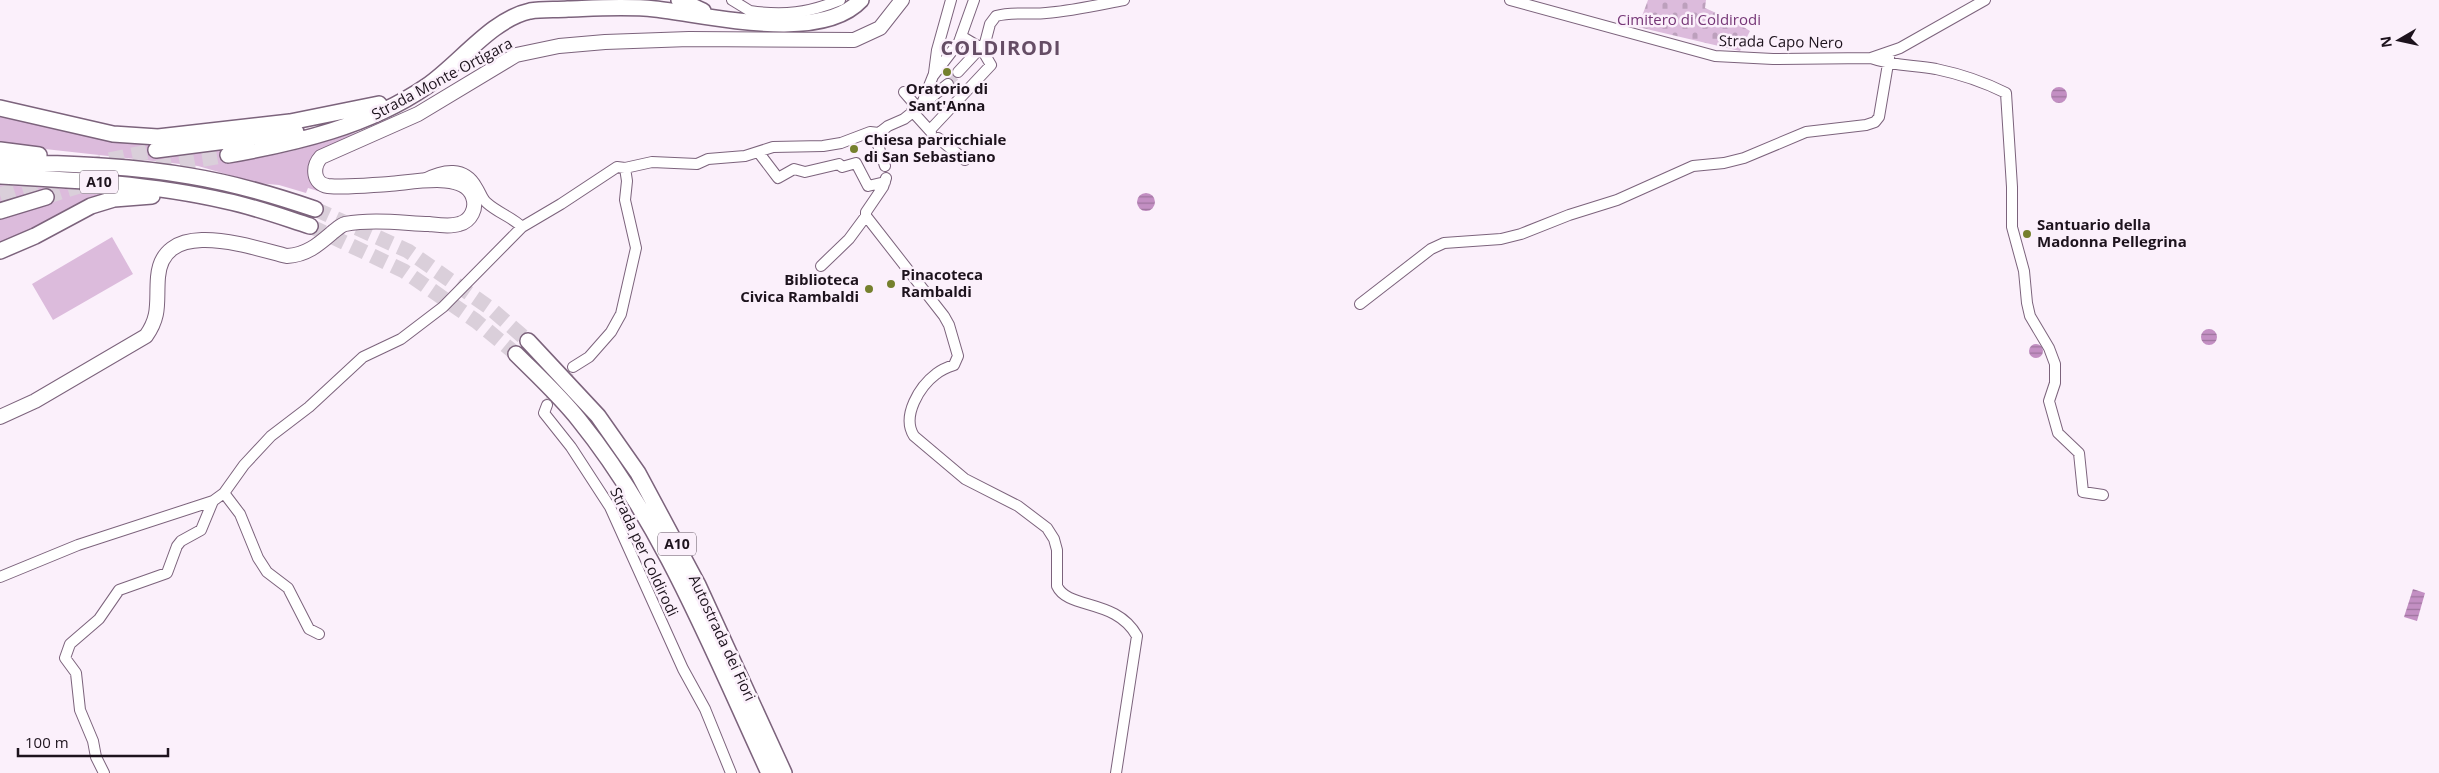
<svg xmlns="http://www.w3.org/2000/svg" width="2439" height="773" font-family="'Open Sans',sans-serif">
<style>
.grass{fill:#dcbbdc}
.cemetery{fill:url(#cemetery-stones)}
.water{fill:url(#water-rules)}
.lines{fill:none;stroke-linecap:round;stroke-linejoin:round}
.minor-tunnel{stroke:#dacfda;stroke-width:10;stroke-dasharray:10 5;stroke-linecap:butt}
.highway-tunnel{stroke:#dacfda;stroke-width:15;stroke-dasharray:15 8;stroke-linecap:butt}
.minor-casing{stroke:#7c637c;stroke-width:12}
.major-casing{stroke:#7c637c;stroke-width:16}
.highway-casing{stroke:#7c637c;stroke-width:18}
.minor{stroke:#fff;stroke-width:10}
.major{stroke:#fff;stroke-width:14}
.highway{stroke:#fff;stroke-width:15}
.poi-dot{fill:#75802d;stroke:#fbf0fb;stroke-width:2}
.labels{text-anchor:middle;stroke-width:5;stroke-linejoin:round;paint-order:stroke}
.shield{fill:#fbf0fb;stroke:#605560;stroke-width:1}
.shield-label{font-size:14px;font-weight:bold;fill:#1d131d}
.park-label{font-size:15px;fill:#763777;stroke:#fbf0fb}
.street-label{font-size:15px;fill:#1d131d;stroke:#fbf0fb}
.poi-label{font-size:15px;font-weight:bold;fill:#1d131d;stroke:#fbf0fb;text-anchor:start}
.district-label{font-size:20px;font-weight:bold;letter-spacing:1px;fill:#654d65;stroke:#fbf0fb}
</style>
<defs>
<pattern id="cemetery-stones" width="16" height="16" patternUnits="userSpaceOnUse" patternTransform="scale(1.25)"><rect width="16" height="16" fill="#dcbbdc"/><path d="M2 7V4a2 2 0 0 1 4 0v3zM10 15v-3a2 2 0 0 1 4 0v3z" fill="#bca0bc"/></pattern>
<pattern id="water-rules" width="6" height="5" patternUnits="userSpaceOnUse" patternTransform="scale(1.25)"><rect width="6" height="5" fill="#c38fc3"/><path d="M0 2.5h6" fill="none" stroke="#9e749e"/></pattern>
</defs>
<rect width="100%" height="100%" fill="#fbf0fb"/>
<!-- grass -->
<path class="grass" d="M0,114L156,142L157,157L224,149L226,164L292,151L382,125L312,158C304,170 310,180 320,189L318,191L308,188L306,193L279,185L257,183L198,166L0,144Z
M0,185L116,192L64,213L0,245Z
M112,237L133,274L53,320L32,284Z"/>
<!-- cemetery -->
<path class="cemetery" d="M1648,0H1706L1705,8L1732,20L1750,31L1740,51L1638,27Z"/>
<!-- water -->
<path class="water" d="M2051 95a8 8 0 1 1 16 0a8 8 0 1 1-16 0Z
M1137 202a9 9 0 1 1 18 0a9 9 0 1 1-18 0Z
M2201 337a8 8 0 1 1 16 0a8 8 0 1 1-16 0Z
M2029 351a7 7 0 1 1 14 0a7 7 0 1 1-14 0Z
M2413,589L2425,593L2417,621L2404,617Z"/>
<g class="lines">
<!-- minor-tunnel -->
<path class="minor-tunnel" d="M948,84L958,72
M547,405L573,367"/>
<!-- highway-tunnel -->
<path class="highway-tunnel" d="M0,195L109,160L156,150
M46,197C104,176 167,165 228,155
M315,209L408,251L490,308L528,341
M310,226L404,271L476,321L516,354"/>
<!-- minor casing -->
<g class="minor-casing">
<path id="minor" d="M732,0L750,11L752,16
M1510,0L1715,56L1773,59L1871,58L1900,48L1985,0
M750,11C784,16 808,13 840,0
M1871,58C1893,66 1914,65 1936,69C1960,74 1984,82 2006,93L2012,187V227L2024,271L2027,303L2030,316L2049,348L2055,364V383L2049,401L2058,433L2079,453L2083,492L2103,495
M958,72L985,43L990,24L996,16C1012,11 1029,15 1046,13C1072,11 1098,5 1124,0
M934,73L937,50L951,0
M904,92L917,107
M923,101L933,76L959,42L974,0
M912,111L931,132
M930,130L991,65L981,48L961,36
M938,138L965,160
M759,153L778,178L794,169L805,172L839,164L842,167L856,163L868,186L885,182
M885,166L878,145L879,133L888,126L904,119L948,84
M424,179C443,169 465,165 477,187C481,193 482,199 487,203C498,213 512,217 522,227
M866,216L944,316L949,325L958,356L954,365C948,367 941,370 936,374C920,386 901,416 914,436L965,479L1018,506L1047,528L1054,539L1057,550V586C1068,610 1116,598 1137,636L1116,773
M821,266L849,239L866,216V212L883,187L886,178
M1360,304L1431,249L1444,243L1501,239L1521,234L1569,215L1617,200L1693,166L1724,163L1744,158L1806,132L1866,125L1875,122L1879,117L1890,52
M573,367L589,357L611,332L621,314L636,248L625,200L627,181L625,168
M547,405L544,413L571,447L610,507L683,669L705,709L731,773
M224,493L240,514L258,558L267,572L288,588L309,629L319,634
M0,577L78,545L213,501
M104,773L96,757L93,741L80,710L76,673L65,658L70,644L99,619L119,590L167,573L177,546L181,541L201,530L213,501L224,493L244,465L271,436L309,407L363,357L401,339L443,307L522,227L561,204L617,167L625,168L652,162L697,164L708,159L745,156L773,147L823,146L841,143L870,132L879,133"/>
</g>
<!-- major casing -->
<g class="major-casing">
<path id="major" d="M0,417L35,401L146,336C161,315 156,301 158,277C163,215 253,248 287,256C307,255 319,244 333,232C337,229 341,225 345,224C372,219 402,223 429,224C438,225 450,227 459,224C471,221 477,208 473,197C465,170 410,183 389,184C370,185 348,188 328,186C313,184 312,167 321,157L418,114L516,55L559,46L605,42L689,39L854,40L880,28L902,0"/>
</g>
<!-- highway casing -->
<g class="highway-casing">
<path id="highway" d="M679,0L703,11
M0,108L113,134L158,137L290,122L379,104
M0,150L39,155
M156,150L296,132
M228,155C296,143 369,126 427,86C459,64 492,19 530,11C542,9 556,10 568,9C597,8 627,6 655,9C709,15 820,44 861,0
M0,162C63,164 128,165 190,176C233,183 274,195 315,209
M0,176C76,180 152,184 226,201C255,207 282,217 310,226
M0,211L46,197
M0,251L35,236L91,206L114,199L152,196
M528,341L598,416L638,473L698,585L784,773
M516,354C537,375 560,396 579,420C663,524 713,652 769,773"/>
</g>
<!-- minor -->
<use href="#minor" class="minor"/>
<!-- major -->
<use href="#major" class="major"/>
<!-- highway -->
<use href="#highway" class="highway"/>
</g>
<!-- markers -->
<g class="poi-dot">
<circle cx="947" cy="72" r="5"/>
<circle cx="854" cy="149" r="5"/>
<circle cx="2027" cy="234" r="5"/>
<circle cx="891" cy="284" r="5"/>
<circle cx="869" cy="289" r="5"/>
</g>
<g class="labels">
<!-- shield labels -->
<g class="shield">
<rect x="80" y="170.5" width="38" height="23" rx="4"/>
<rect x="658" y="532.5" width="38" height="23" rx="4"/>
</g>
<g class="shield-label">
<text x="99" y="187">A10</text>
<text x="677" y="549">A10</text>
</g>
<!-- park labels -->
<g class="park-label">
<text x="1689" y="25">Cimitero di Coldirodi</text>
</g>
<!-- street labels -->
<g class="street-label">
<text transform="translate(1781 42) rotate(1)" y="5">Strada Capo Nero</text>
<text transform="translate(442 79) rotate(-28)" y="5">Strada Monte Ortigara</text>
<text transform="translate(644 552) rotate(65)" y="5">Strada per Coldirodi</text>
<text transform="translate(722 638) rotate(65)" y="5">Autostrada dei Fiori</text>
</g>
<!-- poi labels -->
<g class="poi-label">
<text x="947" y="94" text-anchor="middle">Oratorio di<tspan x="947" dy="17">Sant'Anna</tspan></text>
<text x="864" y="145">Chiesa parricchiale<tspan x="864" dy="17">di San Sebastiano</tspan></text>
<text x="2037" y="230">Santuario della<tspan x="2037" dy="17">Madonna Pellegrina</tspan></text>
<text x="901" y="280">Pinacoteca<tspan x="901" dy="17">Rambaldi</tspan></text>
<text x="859" y="285" text-anchor="end">Biblioteca<tspan x="859" dy="17">Civica Rambaldi</tspan></text>
</g>
<!-- district labels -->
<g class="district-label">
<text x="1001" y="55">COLDIRODI</text>
</g>
</g>
<!-- north arrow -->
<g transform="translate(2399 40) rotate(261)" stroke="#fbf0fb" stroke-width="4" paint-order="stroke">
<path d="M0-4L9 19L0 12L-9 19Z" fill="#1d131d"/>
<text y="-8" font-size="14" font-weight="bold" text-anchor="middle" fill="#1d131d">N</text>
</g>
<!-- scale -->
<path d="M18 748v8h150v-8" fill="none" stroke="#1d131d" stroke-width="2.5"/>
<text x="25" y="748" font-size="15" fill="#1d131d" stroke="#fbf0fb" stroke-width="4" paint-order="stroke">100 m</text>
</svg>
